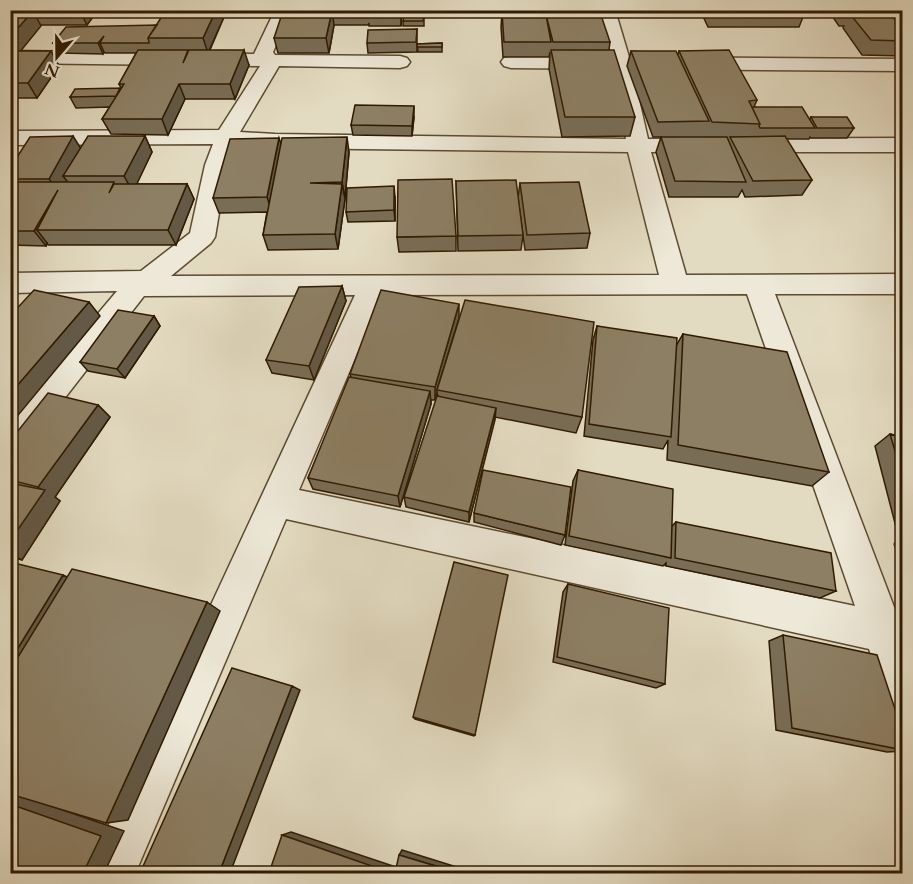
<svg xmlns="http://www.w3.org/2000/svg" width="913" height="884" font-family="Cardo,serif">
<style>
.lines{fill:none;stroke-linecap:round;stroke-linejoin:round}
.stream{fill:#76674c;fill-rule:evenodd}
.minor-casing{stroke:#5c4b30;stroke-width:3}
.minor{fill:#ede8d7;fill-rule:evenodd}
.wall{fill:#796d56;stroke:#2f1b00;stroke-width:1.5}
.shaded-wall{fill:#635946;stroke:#2f1b00;stroke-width:1.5}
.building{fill:#8d7f64;stroke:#2f1b00;stroke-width:1.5}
</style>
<rect width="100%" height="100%" fill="#e3dbc1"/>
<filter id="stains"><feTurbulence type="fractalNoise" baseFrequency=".00333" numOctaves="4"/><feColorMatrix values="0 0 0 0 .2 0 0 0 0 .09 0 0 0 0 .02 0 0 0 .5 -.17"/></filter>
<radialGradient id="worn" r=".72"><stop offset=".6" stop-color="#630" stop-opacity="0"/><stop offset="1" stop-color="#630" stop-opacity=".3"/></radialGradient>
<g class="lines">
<!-- stream -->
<path class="stream" d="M898,540L901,541L902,544V560L899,559L893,544L895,541Z"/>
<!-- minor casing -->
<g class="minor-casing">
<path id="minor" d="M275,10H292L273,52L275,55L400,56L407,58L410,62L407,66L400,68L279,66L240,132L275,134L626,139L613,69L511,68L504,66L501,62L504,58L511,56L610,57L597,10H615L629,57L902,59V71L632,69L648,139L902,138V152H651L686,275L902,274V294H775L902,628V710L887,704L869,649L286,519L135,874H86L355,295L144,296L22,453L10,457V418L117,291L10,293V273L141,271L190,233L205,165L213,144L10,145V131L219,130L260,66L10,63V51L254,54ZM235,144L275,148L628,152L659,275L171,276L211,243L215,237L227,165ZM747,294L855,606L299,490L382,295Z"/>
</g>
<!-- minor -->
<use href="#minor" class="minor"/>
</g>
<!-- wall -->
<path class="wall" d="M10,10H98L87,25H41L20,51H51L59,66L37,98H10Z
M166,10H227L210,50L249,65L235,99H185L168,135L111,134L102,119L110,107L76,108L70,97L121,88L119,84L136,53H105L104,52L103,54L59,53L53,43L157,25Z
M327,10H402L401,26H369V23L368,25H334L329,53H278L274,38Z
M700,10H804L805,12L799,27H708Z
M828,10H891V12H903V56L862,55L843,28L844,26H839Z
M502,12L610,42L609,50L635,117L630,136L562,137L549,69L550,52L549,57H503L501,27Z
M424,16V26H403V21Z
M417,29V52L368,53L367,43Z
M442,43V52H418L417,44Z
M631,51L678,54L679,51L757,100L754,107L810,119L811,117L854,128L847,138H811L810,137L809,139H786L812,180L802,195L745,197L742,190L738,197H669L656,152L661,137H653L627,66Z
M903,107V118L899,113Z
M414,117L412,136L353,135L351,125Z
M145,136L152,152L136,184H187L194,199L176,245H48L47,243L46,246L10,245V168L80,148Z
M281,144L349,152L345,199L338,249L268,250L263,235L267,212L219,213L213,198Z
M456,181L523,235L521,250L458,251Z
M520,183L590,233L587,248L525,250L518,198Z
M395,197V221L348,222L346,212Z
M456,236V251L399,252L397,237Z
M342,286L346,301L314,380L272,373L266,360Z
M154,316L160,326L125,378L88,371L80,362Z
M459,318L582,417L576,433L495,417L469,522L406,507L404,497L438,396L437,393L435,400H431V404L400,507L313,489L308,478L351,377L350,374Z
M597,326L676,346L683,334L829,472L812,486L667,460L668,440L663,449L584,436L593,340Z
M98,405L110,417L55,497L60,501L22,560L10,557V441Z
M890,434L903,437V533L897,531L875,446Z
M578,470L672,526L676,522L836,591L820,598L666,566V563L663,566L565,545L573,481Z
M474,513L565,535L561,545L474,522Z
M568,584L665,684L656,688L553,662L563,592Z
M783,635L903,733V751L887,752L776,730L769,641Z
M413,717L475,735L474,736L415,719Z"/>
<!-- shaded-wall -->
<path class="shaded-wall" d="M98,10L87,25L80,11Z
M216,10H227L208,53L203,38Z
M401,10H402L401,26Z
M33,11L41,26L19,53L10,39V37Z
M332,11L334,25L329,53L326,38Z
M104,36L100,43L104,52L103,54L98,43Z
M244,50L249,65L235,99L230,84Z
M51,51L59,66L37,98L28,83Z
M179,84L185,99L168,135L162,119Z
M414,106V117L412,136V126Z
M73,136L83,152L63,176L67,181L37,230L47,243L46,246L34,231L58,191L49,179Z
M145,136L152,152L133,192L124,176Z
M347,137L349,152L345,198L342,182Z
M279,138L284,153L272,212L267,197Z
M187,184L194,199L176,245L168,230Z
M342,184L345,199L338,249L335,234Z
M394,186L395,197V221L394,210Z
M342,286L346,301L314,380L309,366Z
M89,302L100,316L10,425V394Z
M459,304V318L437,390V393L435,400V387Z
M154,316L160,326L125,378L117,369Z
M430,391L431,404L400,507L398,496Z
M98,405L110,417L55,497L60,501L22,560L10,554V541L44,491L38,487Z
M496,408L495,420L469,522V512Z
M63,575L84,585L10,673V661Z
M207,602L220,611L128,820L106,823Z
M292,686L300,690L230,873H219Z
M10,792L124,831L104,873H83L10,804Z
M291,832L393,866L391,873L282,835Z
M402,850L476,873H459L399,855Z"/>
<!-- building -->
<path class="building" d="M166,10H216L203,38H148Z
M367,10L332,11L326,38H274L283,11Z
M369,10H401V16H368Z
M713,10H804L805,12H713Z
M846,10H891V11H847Z
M10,11H33L10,37Z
M502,12H600L610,42H553L546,15L551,42H504Z
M890,12H903V27Z
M850,14H890L903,29V41L871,40Z
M404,16H424L423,21H403Z
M157,25L148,38L149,42V43H100L104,36L98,43H53L66,27Z
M417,29L416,42L367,43L368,30Z
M442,43V47H417V44Z
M138,50H188L183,63L189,50H244L230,84H179L162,119H102L124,84H119Z
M551,50H614L635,117H565Z
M729,50L757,100L749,101L760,124L712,122L679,51Z
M10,51H51L28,83H10Z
M631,51H676L709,121L658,122Z
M120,88L116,96L70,97L75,89Z
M355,105L414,106L412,126L351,125Z
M752,107H802L815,128H760L759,126L760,124Z
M811,117H847L854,128H817Z
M73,136L49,179H10V168L30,137Z
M88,136H145L124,176H63Z
M785,136L812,180L753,181L730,137Z
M347,137L342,182L310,183L342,184L335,234L263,235L282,138Z
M661,137H727L746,182L675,181Z
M279,138L267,197L213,198L230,139Z
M452,179L456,236L397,237L398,180Z
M516,180L523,235L458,236L456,181Z
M10,182H114L109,193L114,184H187L168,230H37L58,190L34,231H10Z
M579,182L590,233L527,235L520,183Z
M394,186V210L346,212L347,188Z
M342,286L309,366L266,360L299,287Z
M34,290L89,302L10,394V316Z
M381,290L459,304L435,387L350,374Z
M465,300L594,322L582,417L437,390Z
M118,310L154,316L117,369L80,362Z
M597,326L677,338L671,437L589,424Z
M683,334L787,352L829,472L678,445Z
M349,377L430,391L398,496L308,478Z
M48,393L98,405L38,487L10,480V441Z
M437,396L496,408L469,512L404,497Z
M890,434L903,437V478Z
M483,470L571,487L565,535L474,513Z
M578,470L673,489L671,558L569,536Z
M10,483L45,490L10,541Z
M676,522L831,553L836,591L675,558Z
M10,562L63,575L10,661Z
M454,562L508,575L475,735L413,717Z
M72,569L207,602L106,823L10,794V670Z
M568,584L669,608L665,684L557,657Z
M783,635L877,655L903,733V750L792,728Z
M232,668L292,686L219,873H140Z
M10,804L101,836L83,873H10Z
M282,835L389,872V873H269Z
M399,855L459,873H395Z"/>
<!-- margin -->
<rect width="913" height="884" fill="none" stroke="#e3dbc1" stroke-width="36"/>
<rect x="12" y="12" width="889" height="860" fill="none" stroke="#2f1b00" stroke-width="3"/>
<rect x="18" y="18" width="877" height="848" fill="none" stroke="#2f1b00" stroke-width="1.5"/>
<!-- north arrow -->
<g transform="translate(57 57) rotate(200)" stroke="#ede8d7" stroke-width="4.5" paint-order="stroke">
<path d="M0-4.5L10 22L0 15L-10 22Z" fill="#2f1b00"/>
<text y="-9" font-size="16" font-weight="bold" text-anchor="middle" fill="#2f1b00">N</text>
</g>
<rect width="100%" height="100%" filter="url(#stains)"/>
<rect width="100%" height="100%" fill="url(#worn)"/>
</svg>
